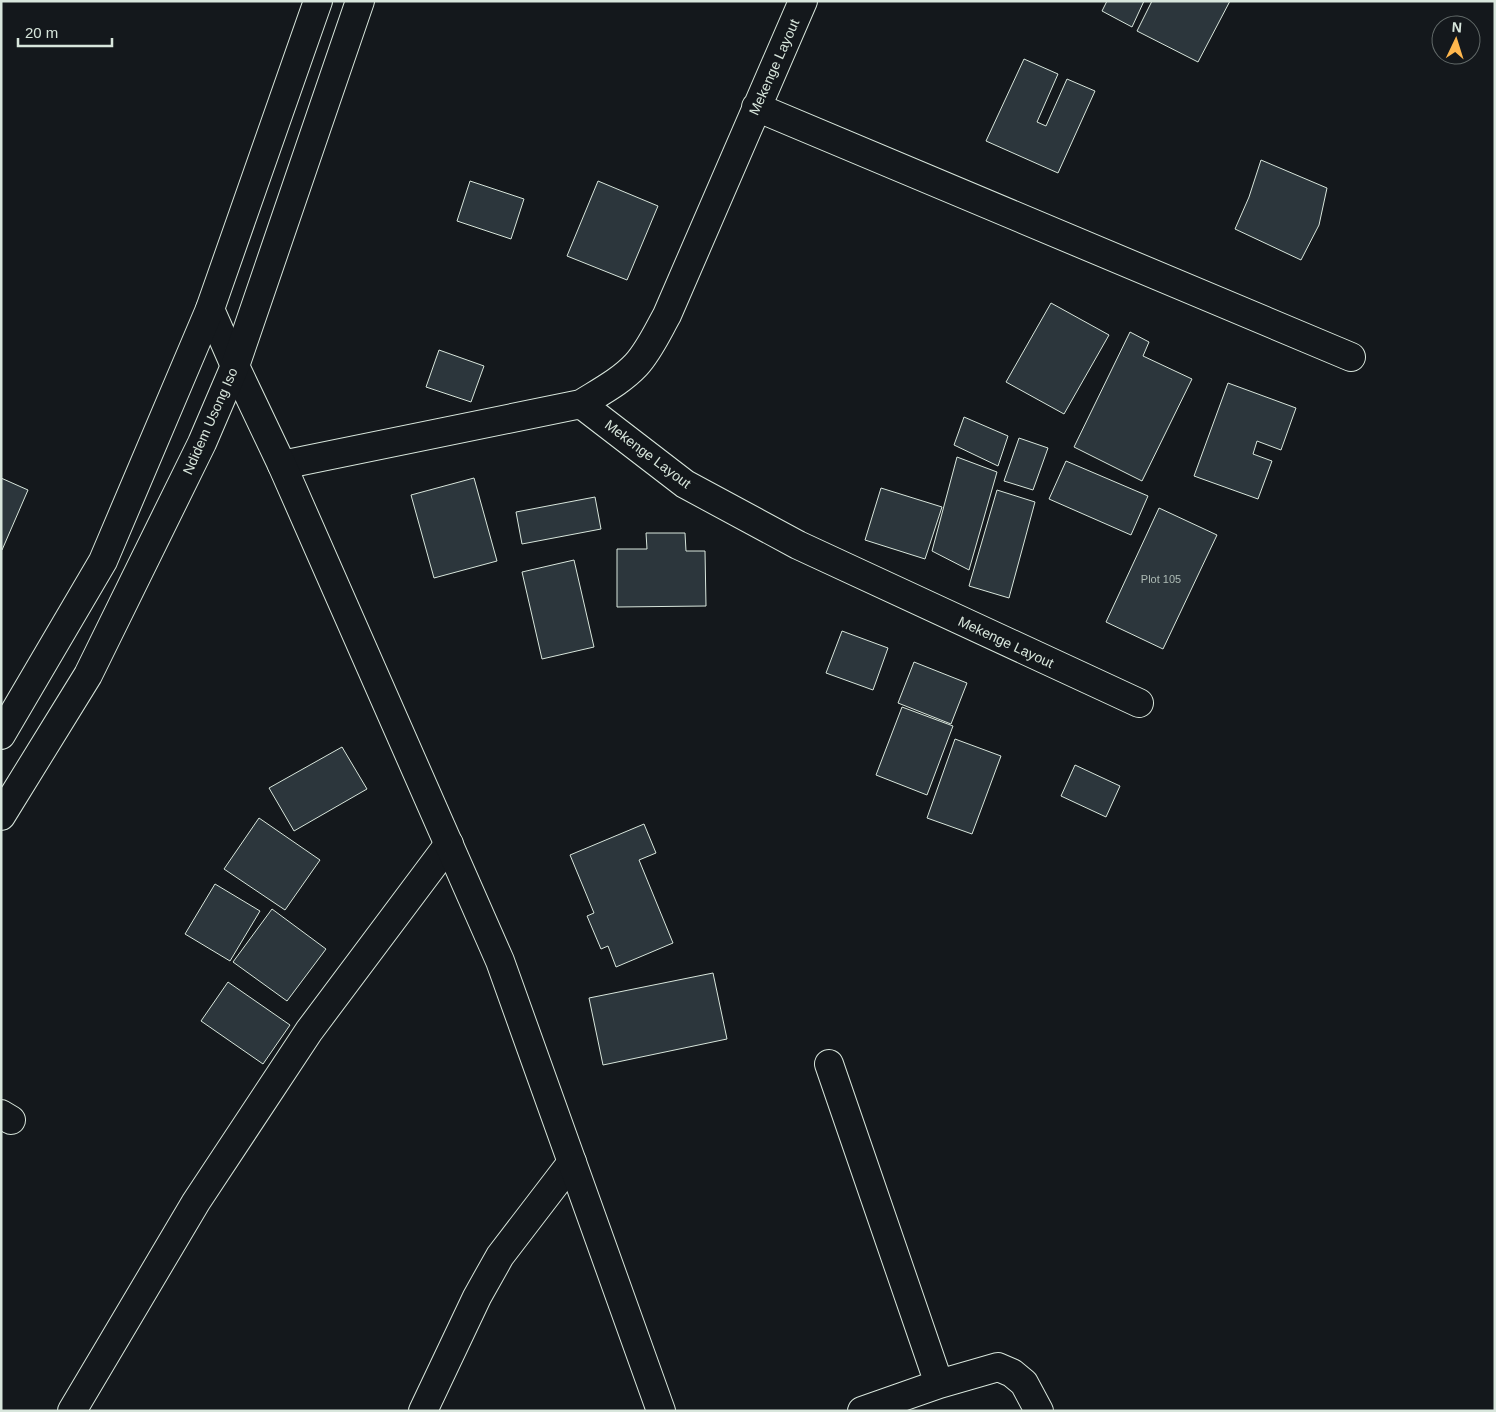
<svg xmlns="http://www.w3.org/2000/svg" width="1496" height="1412" font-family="Helvetica,sans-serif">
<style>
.building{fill:#2c363c;stroke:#d8e6dc}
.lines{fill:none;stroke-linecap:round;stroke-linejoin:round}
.street-casing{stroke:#d8e6dc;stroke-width:30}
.secondary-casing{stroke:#d8e6dc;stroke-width:30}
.highway-casing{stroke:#d8e6dc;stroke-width:30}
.street{stroke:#14181c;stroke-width:28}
.secondary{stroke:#14181c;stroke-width:28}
.highway{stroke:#14181c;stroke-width:28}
.labels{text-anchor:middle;stroke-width:4;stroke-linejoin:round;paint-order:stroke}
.number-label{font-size:11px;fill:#adbab4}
.street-label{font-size:14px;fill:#d8e6dc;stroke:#14181c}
</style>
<rect width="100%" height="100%" fill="#14181c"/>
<!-- building -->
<path class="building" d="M1107,1H1144L1132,27L1102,11Z
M1152,1H1230L1198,62L1137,31Z
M1024,59L1058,74L1037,122L1046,126L1067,79L1095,91L1058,173L986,141Z
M1261,160L1327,188L1319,225L1301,260L1235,229L1249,197Z
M470,181L524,199L511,239L457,221Z
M598,181L658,206L627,280L567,256Z
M1051,303L1109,335L1064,414L1006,382Z
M1130,332L1149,342L1143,356L1192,379L1142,481L1074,447Z
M439,350L484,366L471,402L426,387Z
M1228,383L1296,408L1281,450L1257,441L1253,454L1272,461L1258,499L1194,476Z
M964,417L1008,436L998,466L954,445Z
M1019,438L1048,448L1033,490L1004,481Z
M957,457L997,472L969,570L932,551Z
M1066,461L1148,496L1131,535L1049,499Z
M1,478L28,490L2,550H1Z
M474,478L497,561L434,578L411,495Z
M881,488L942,507L925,559L865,540Z
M997,490L1035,502L1009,598L969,586Z
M595,497L601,529L522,544L516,512Z
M1159,508L1217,535L1163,649L1106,622Z
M646,533H685L686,551H705L706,606L617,607V549H647Z
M574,560L594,647L542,659L522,572Z
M842,631L888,648L873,690L826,673Z
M914,662L967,683L951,724L898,703Z
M902,707L953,726L927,795L876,775Z
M955,739L1001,756L972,834L927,818Z
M342,747L367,789L294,831L269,788Z
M1075,765L1120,786L1106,817L1061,796Z
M259,818L320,860L285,910L224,869Z
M644,824L656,853L639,860L673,943L616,967L608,946L601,949L587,916L594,913L570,855Z
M215,884L260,911L230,961L185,934Z
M272,909L326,949L287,1001L233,962Z
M713,973L727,1039L603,1065L589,998Z
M228,982L290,1025L263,1064L201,1021Z"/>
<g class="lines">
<!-- street casing -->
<g class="street-casing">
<path id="street" d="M756,107L1351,357
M581,404L685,484L798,545L1139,703
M282,465L581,404C600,392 621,381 636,365C649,351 658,331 667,315L803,1
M829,1064L939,1384
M1,1114L11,1120
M72,1411L196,1202L309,1031L449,844
M423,1411L477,1297L500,1256L572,1162
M862,1411L939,1384L998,1367L1012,1373L1024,1383L1039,1411"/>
</g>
<!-- secondary casing -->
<g class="secondary-casing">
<path id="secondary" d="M210,309L235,366L282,465L500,961L661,1411"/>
</g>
<!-- highway casing -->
<g class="highway-casing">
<path id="highway" d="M1,735L103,561L210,309L318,1
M1,816L88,675L202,443L235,366L360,1"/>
</g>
<!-- street -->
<use href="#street" class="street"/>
<!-- secondary -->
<use href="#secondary" class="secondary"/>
<!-- highway -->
<use href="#highway" class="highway"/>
</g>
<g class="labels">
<!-- number labels -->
<g class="number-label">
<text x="1161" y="583">Plot 105</text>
</g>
<!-- street labels -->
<g class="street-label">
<text transform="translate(774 67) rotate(-66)" y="5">Mekenge Layout</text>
<text transform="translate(210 421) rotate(-66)" y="5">Ndidem Usong Iso</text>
<text transform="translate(648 454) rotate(37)" y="5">Mekenge Layout</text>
<text transform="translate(1006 642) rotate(25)" y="5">Mekenge Layout</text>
</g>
</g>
<!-- border -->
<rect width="1496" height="1412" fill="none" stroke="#d8e6dc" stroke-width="5"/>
<!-- north arrow -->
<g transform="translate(1456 40) rotate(4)"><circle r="24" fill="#14181c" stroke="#626a69"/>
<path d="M0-4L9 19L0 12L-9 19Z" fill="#ffb74d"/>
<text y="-8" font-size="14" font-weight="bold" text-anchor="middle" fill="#d8e6dc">N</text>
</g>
<!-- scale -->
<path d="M18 38v8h94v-8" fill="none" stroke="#d8e6dc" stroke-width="2.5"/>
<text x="25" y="38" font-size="15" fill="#d8e6dc" stroke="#14181c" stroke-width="4" paint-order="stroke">20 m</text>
</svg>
